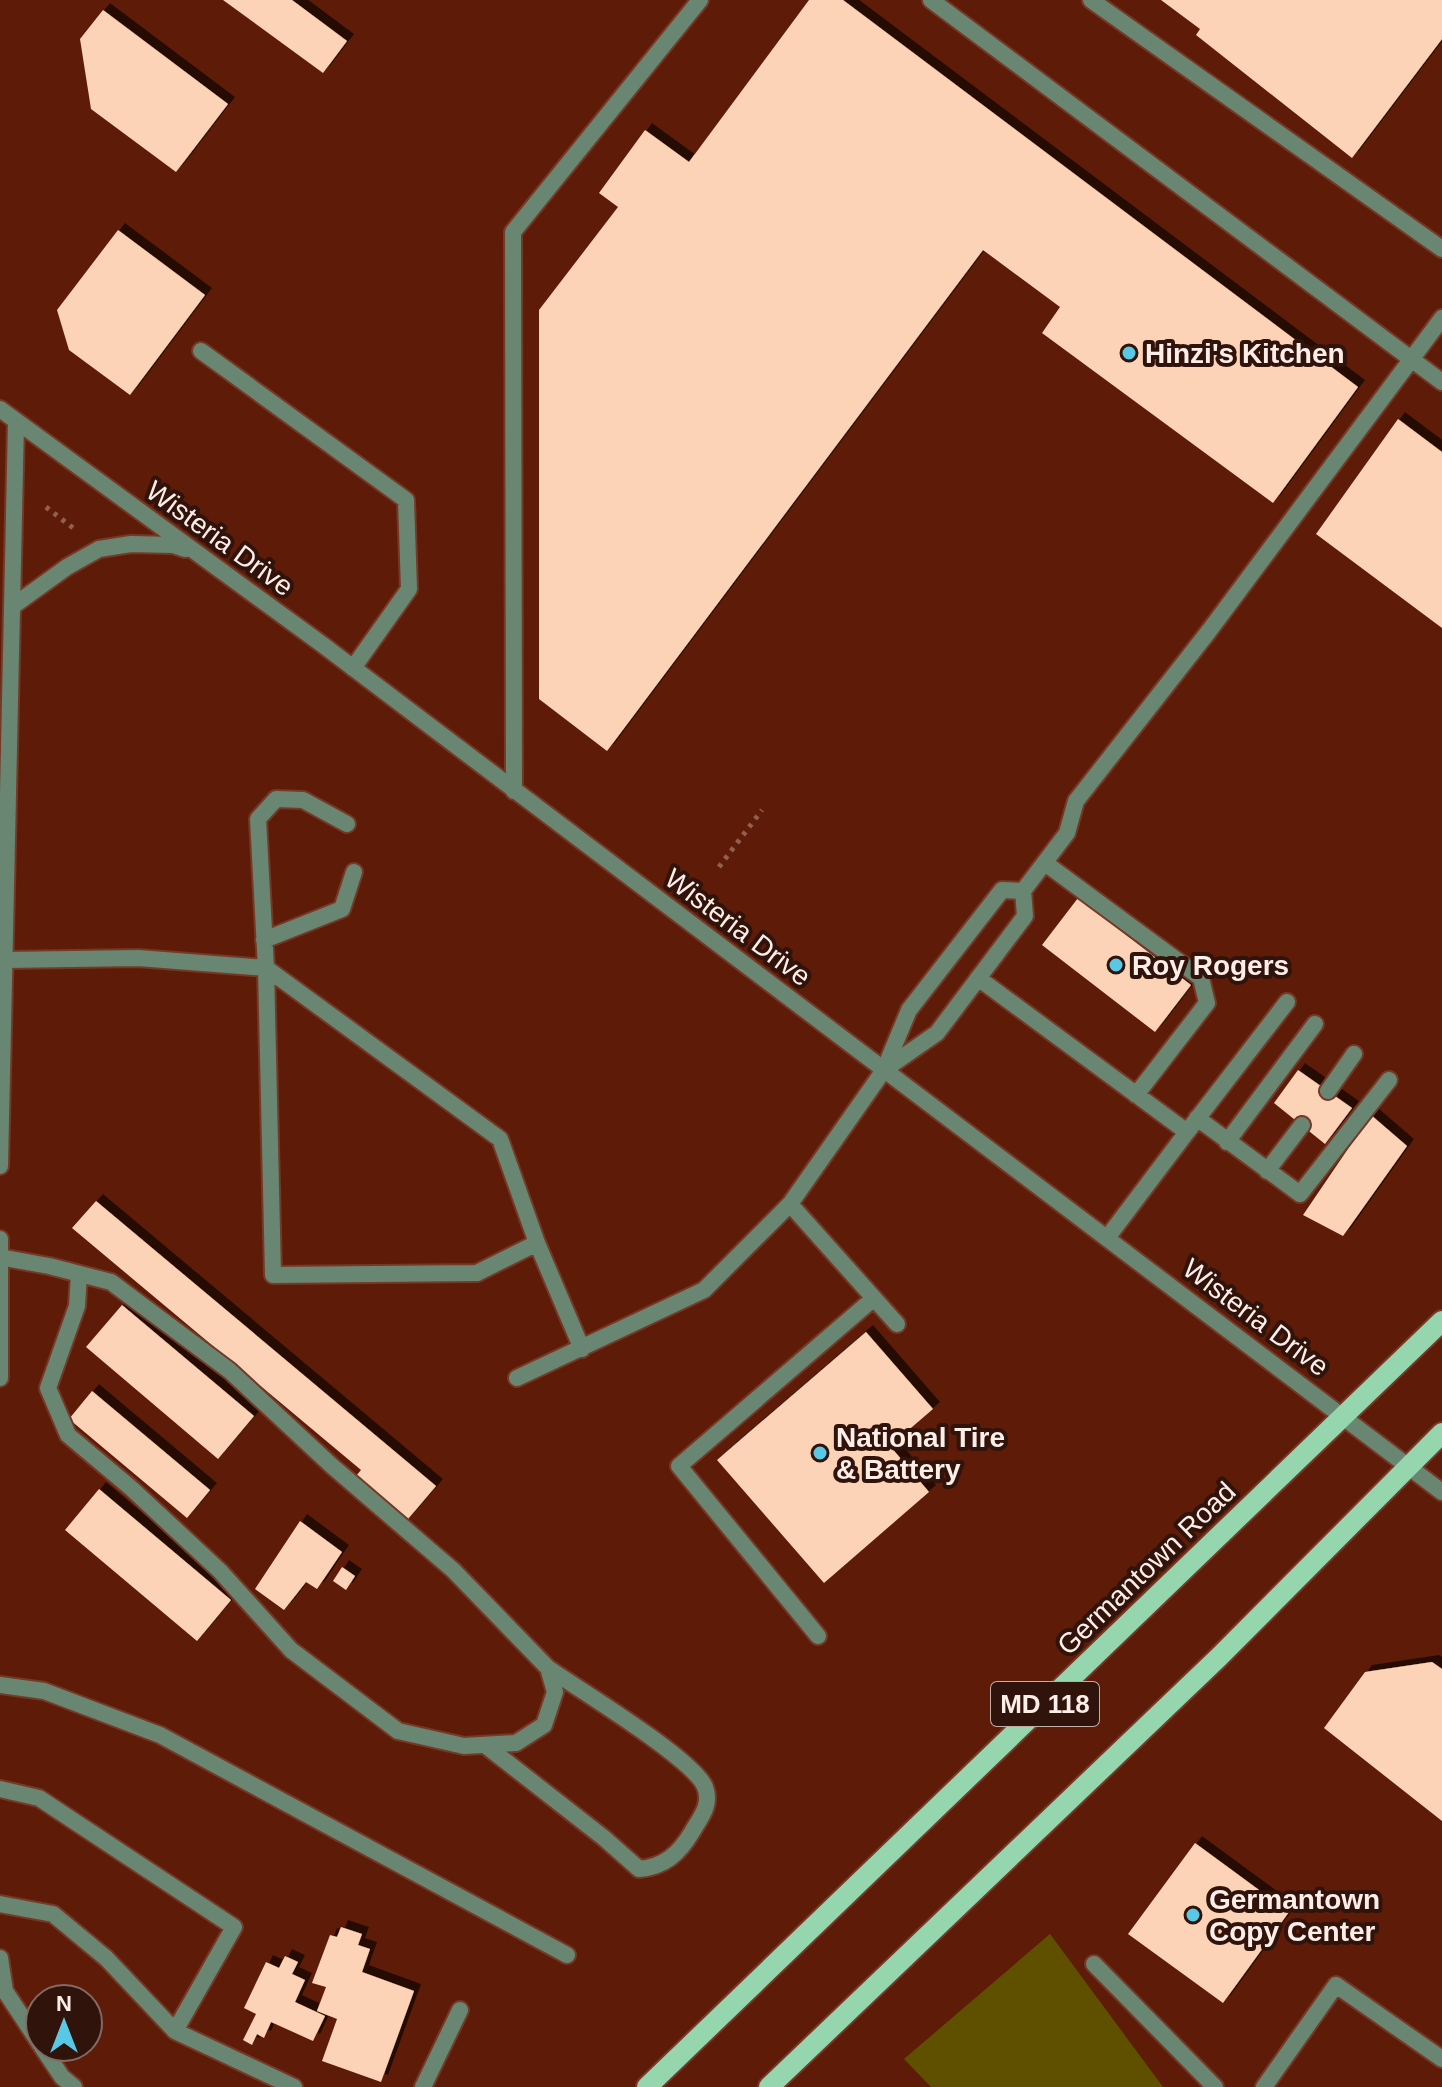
<svg xmlns="http://www.w3.org/2000/svg" width="1442" height="2087" font-family="Arial,sans-serif">
<style>
.green{fill:#5f5000}
.building{fill:#fdd3b7;filter:url(#shadow)}
.lines{fill:none;stroke-linecap:round;stroke-linejoin:round}
.service-casing{stroke:#753927;stroke-width:20}
.minor-casing{stroke:#753927;stroke-width:20}
.tertiary-casing{stroke:#753927;stroke-width:20}
.primary-casing{stroke:#753927;stroke-width:24}
.path{stroke:#925f50;stroke-width:5;stroke-dasharray:4 6;stroke-linecap:butt}
.service{stroke:#688672;stroke-width:16}
.minor{stroke:#688672;stroke-width:16}
.tertiary{stroke:#688672;stroke-width:16}
.primary{stroke:#96d6ae;stroke-width:20}
.poi-dot{fill:#59c8e4;stroke:#30130b;stroke-width:3}
.labels{text-anchor:middle;stroke-width:8;stroke-linejoin:round;paint-order:stroke}
.shield{fill:#30130b;stroke:#c1aca6;stroke-width:2}
.shield-label{font-size:26px;font-weight:bold;fill:#ffede8}
.poi-label{font-size:28px;font-weight:bold;fill:#ffede8;stroke:#30130b;text-anchor:start}
.street-label{font-size:28px;fill:#ffede8;stroke:#30130b}
</style>
<defs>
<filter id="shadow"><feDropShadow dx="7" dy="-7" stdDeviation="0" flood-color="#0009"/></filter>
</defs>
<rect width="100%" height="100%" fill="#5e1c08"/>
<!-- green -->
<path class="green" d="M1050,1934L1163,2087H931L904,2059Z"/>
<!-- building -->
<path class="building" d="M223,0H292L347,41L323,73Z
M809,0H843L1358,387L1273,503L1042,333L1060,307L983,250L607,751L539,699V310L618,207L599,193L645,130L689,162Z
M1161,0H1442V39L1352,158L1196,35L1200,29Z
M103,10L228,104L176,172L91,109L80,39Z
M118,230L205,295L130,395L69,350L57,310Z
M1398,419L1442,452V628L1316,534Z
M1078,898L1191,985L1155,1032L1042,945Z
M1298,1070L1352,1108L1325,1144L1274,1103Z
M1371,1115L1407,1146L1343,1236L1303,1215Z
M96,1201L436,1486L408,1519L356,1476L361,1470L72,1228Z
M122,1305L254,1416L218,1459L86,1347Z
M866,1332L933,1409L890,1446L929,1492L824,1583L717,1460Z
M92,1391L210,1490L187,1518L69,1419Z
M99,1489L231,1600L197,1641L65,1530Z
M300,1521L342,1552L317,1589L306,1582L284,1610L255,1589Z
M342,1567L355,1576L346,1590L333,1581Z
M1432,1662L1442,1669V1821L1324,1728L1365,1672Z
M1195,1843L1289,1912L1223,2003L1128,1934Z
M341,1927L362,1934L358,1945L370,1949L362,1972L414,1991L381,2082L322,2061L337,2019L317,2011L326,1987L312,1983L330,1935L337,1937Z
M285,1956L298,1962L292,1974L305,1980L295,2002L325,2016L313,2041L271,2022L264,2038L257,2034L252,2045L243,2040L256,2014L244,2008L266,1962L279,1968Z"/>
<g class="lines">
<!-- service casing -->
<g class="service-casing">
<path id="service" d="M931,0L1442,382
M1091,0L1442,249
M201,351L406,500L409,589L353,668
M514,791L513,232L700,0
M1045,863L1201,978L1207,1003L1136,1095
M264,940L342,909L354,872
M5,960L138,958L266,968L258,819L276,799L303,800L347,824
M266,968L500,1139L537,1243L477,1273L273,1275Z
M978,978L1187,1132L1287,1002
M884,1070L937,1033L1025,916L1023,891L1067,833L1076,801L1209,631L1442,318
M1328,1091L1354,1054
M1197,1118L1300,1194L1389,1080
M1227,1142L1315,1024
M1267,1171L1302,1125
M1107,1238L1187,1132
M537,1243L582,1349
M0,1257L49,1266L111,1282L230,1371L332,1466L453,1570L548,1668L555,1692L544,1725L516,1743L464,1746L398,1731L291,1650L220,1571L131,1488L68,1435L48,1388L77,1306L79,1274
M897,1324L790,1204L884,1070L909,1010L1002,890L1023,891
M517,1378L704,1290L790,1204
M818,1636L679,1466L873,1299
M0,1685L44,1691L160,1735L567,1955
M485,1745L604,1838L639,1869C664,1867 679,1854 692,1832C700,1818 712,1805 705,1787C694,1759 578,1689 548,1668
M0,1789L39,1798L234,1927L175,2031
M0,1904L53,1914L106,1958L175,2031L294,2087
M1094,1964L1215,2087
M423,2087L460,2010
M1264,2087L1336,1985L1442,2059"/>
</g>
<!-- minor casing -->
<g class="minor-casing">
<path id="minor" d="M0,1958L5,1991L40,2044
M42,2047L62,2077L74,2087"/>
</g>
<!-- tertiary casing -->
<g class="tertiary-casing">
<path id="tertiary" d="M0,409L323,645L1442,1492
M13,606L67,567L99,549L131,544L173,545L185,549
M0,1166L16,422
M0,1239V1378"/>
</g>
<!-- primary casing -->
<g class="primary-casing">
<path id="primary" d="M647,2087L1442,1321
M769,2087L1219,1657L1442,1433"/>
</g>
<!-- path -->
<path class="path" d="M46,507L77,531
M719,867L762,810"/>
<!-- service -->
<use href="#service" class="service"/>
<!-- minor -->
<use href="#minor" class="minor"/>
<!-- tertiary -->
<use href="#tertiary" class="tertiary"/>
<!-- primary -->
<use href="#primary" class="primary"/>
</g>
<!-- markers -->
<g class="poi-dot">
<circle cx="1129" cy="353" r="8"/>
<circle cx="1116" cy="965" r="8"/>
<circle cx="820" cy="1453" r="8"/>
<circle cx="1193" cy="1915" r="8"/>
</g>
<g class="labels">
<!-- shield labels -->
<rect class="shield" x="991" y="1682" width="108" height="44" rx="6"/>
<g class="shield-label">
<text x="1045" y="1713">MD 118</text>
</g>
<!-- poi labels -->
<g class="poi-label">
<text x="1145" y="363">Hinzi's Kitchen</text>
<text x="1132" y="975">Roy Rogers</text>
<text x="836" y="1447">National Tire<tspan x="836" dy="32">&amp; Battery</tspan></text>
<text x="1209" y="1909">Germantown<tspan x="1209" dy="32">Copy Center</tspan></text>
</g>
<!-- street labels -->
<g class="street-label">
<text transform="translate(220 538) rotate(36)" y="10">Wisteria Drive</text>
<text transform="translate(738 927) rotate(37)" y="10">Wisteria Drive</text>
<text transform="translate(1256 1317) rotate(37)" y="10">Wisteria Drive</text>
<text transform="translate(1146 1568) rotate(-44)" y="10">Germantown Road</text>
</g>
</g>
<!-- north arrow -->
<g transform="translate(64 2023)"><circle r="38" fill="#30130b" stroke="#836a63" stroke-width="2"/>
<path d="M0-6L14 30L0 20L-14 30Z" fill="#59c8e4"/>
<text y="-12" font-size="22" font-weight="bold" text-anchor="middle" fill="#ffede8">N</text>
</g>
</svg>
